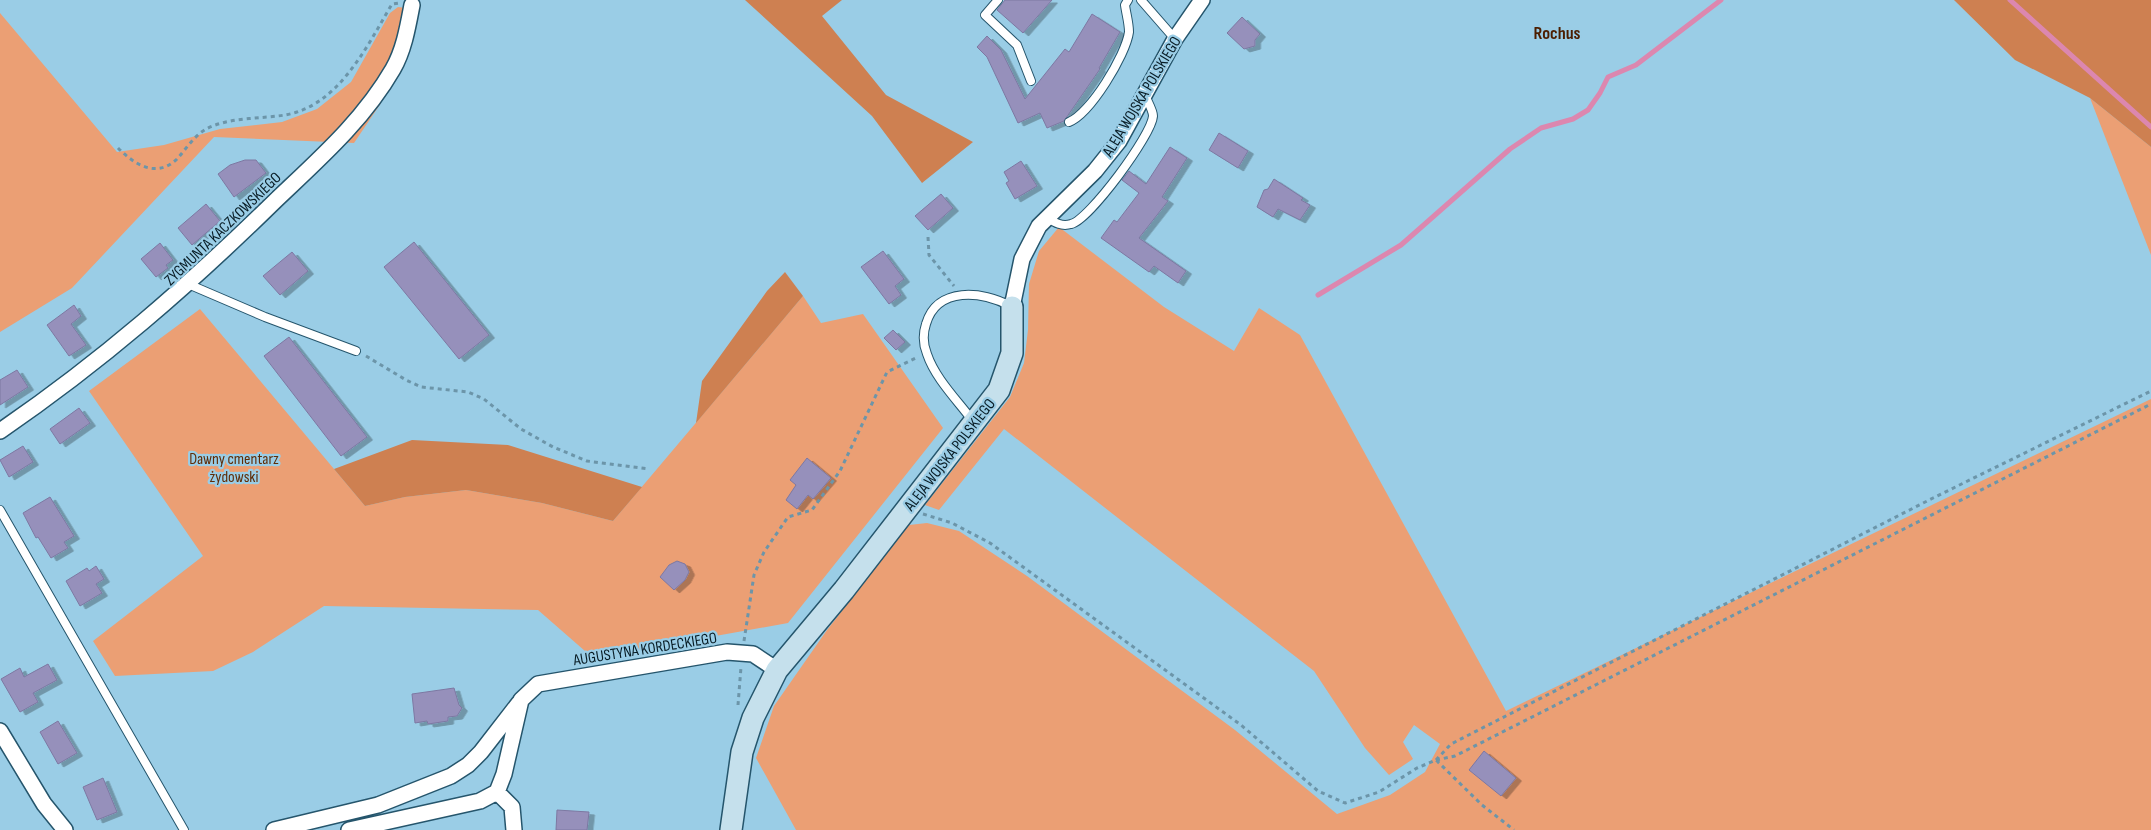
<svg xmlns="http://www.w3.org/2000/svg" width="2151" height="830" font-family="'Sofia Sans Condensed',sans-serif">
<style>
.green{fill:#eb9f74}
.forest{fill:#ce8051}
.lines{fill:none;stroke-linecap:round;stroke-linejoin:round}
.stream{stroke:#dc87af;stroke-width:5}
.building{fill:#9690bb;stroke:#7d78a2;filter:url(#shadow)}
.lane-casing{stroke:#25556c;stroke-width:10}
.street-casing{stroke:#25556c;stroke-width:18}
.secondary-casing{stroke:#25556c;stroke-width:24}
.path{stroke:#6c95a9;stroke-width:3;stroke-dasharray:4 4;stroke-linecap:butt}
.lane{stroke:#fff;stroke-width:8}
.street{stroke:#fff;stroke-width:15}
.secondary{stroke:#c5e0ec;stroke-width:21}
.labels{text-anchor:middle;stroke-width:4.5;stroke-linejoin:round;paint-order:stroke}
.street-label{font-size:16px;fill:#081c25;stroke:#9acde6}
.park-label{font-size:16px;fill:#5f2c07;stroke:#9acde6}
.neighbourhood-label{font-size:18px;font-weight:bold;fill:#4c1e00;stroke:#9acde6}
</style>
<defs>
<filter id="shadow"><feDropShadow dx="5.5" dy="3" stdDeviation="0" flood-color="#0004"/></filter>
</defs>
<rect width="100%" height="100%" fill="#9acde6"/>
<!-- green -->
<path class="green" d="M398,7L406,8L389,66L371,91L381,103L354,143L214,137L72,288L0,332V13L117,152L164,145L220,129L282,122L317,109L351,82L390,13Z
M2090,98L2151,147V255Z
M1059,227L1164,307L1234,351L1259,308L1300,335L1506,711L2151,399V830H796L756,758L774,706L827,630L909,525L927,523L959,531L1027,576L1235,730L1337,814L1390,795L1425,772L1440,744L1414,725L1403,742L1413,759L1389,775L1365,748L1314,671L1004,429L939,510L925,505L1010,397L1024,363L1028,330L1029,284L1039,251Z
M803,296L821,323L863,314L943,428L788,623L593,658L538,610L324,606L253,652L213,671L115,676L93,641L203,556L89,391L200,309L365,506L405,497L466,490L542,503L613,521Z"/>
<!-- forest -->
<path class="forest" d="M745,0H842L822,16L886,95L973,142L922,183L872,116Z
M1954,0H2151V147L2090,98L2015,60Z
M785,272L803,296L696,423L702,381L767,291Z
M412,440L508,445L642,487L613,521L542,503L466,490L405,497L365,506L334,469Z"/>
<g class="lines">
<!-- stream -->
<path class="stream" d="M2010,0L2151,127
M1318,295L1401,245L1510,149L1541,128L1573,119L1588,110L1600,93L1608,77L1636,65L1721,0"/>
</g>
<!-- building -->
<path class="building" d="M1005,0H1052L1023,33L997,10Z
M1092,14L1120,32L1099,68L1100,69L1064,121L1047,128L1040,113L1018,123L987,57L977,47L987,36L1001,50L1025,99L1065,49L1069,52Z
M1242,17L1260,34L1255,40V46L1244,49L1227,33Z
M1219,133L1248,151L1238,168L1209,150Z
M1170,147L1187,158L1162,197L1168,201L1139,238L1186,271L1178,283L1154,266L1149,272L1101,238L1114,220L1117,222L1139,193L1122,180L1129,171L1146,184Z
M245,160H256L266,173L234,197L218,174L230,165Z
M1021,161L1037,186L1015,199L1006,183L1009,181L1004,172Z
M1274,179L1303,198L1301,200L1310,205L1300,220L1278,209L1273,217L1257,207L1264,190L1268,189Z
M941,194L953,208L928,230L915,216Z
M206,204L220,221L192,245L178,228Z
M414,242L489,335L459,359L384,267Z
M160,243L173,260L166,265L168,268L156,277L141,259Z
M883,251L904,279L895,286L901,295L889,304L861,267Z
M292,252L308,271L280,295L263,276Z
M74,305L81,316L71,324L86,345L69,356L47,325Z
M893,330L905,342L896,350L884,338Z
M289,337L367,437L341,456L264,356Z
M17,370L28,387L0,405V380Z
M79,408L90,423L60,444L50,429Z
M23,446L33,462L9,477L0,460Z
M807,458L831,478L813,499L808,495L797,509L786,500L796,485L790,480Z
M50,497L74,536L64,542L68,548L51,558L38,537L36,538L23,513Z
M677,561L685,564L689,572L685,580L674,590L660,577L669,565Z
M96,566L104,579L96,584L102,593L80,606L66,581L87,568L89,571Z
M48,664L57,680L33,693L38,702L20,712L1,679L20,668L24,677Z
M454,688L459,705L462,708L457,716L448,717V721L428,724L427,721L415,723L412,694Z
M58,721L77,753L58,764L40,732Z
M1484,751L1516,778L1501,796L1469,770Z
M103,778L117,812L97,820L83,787Z
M557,810L589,812L587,830H556Z"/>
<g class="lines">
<!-- lane casing -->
<g class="lane-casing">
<path id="lane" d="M998,0L985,15L1017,45L1031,81
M1141,0L1175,39
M1069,122C1090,114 1126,55 1129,32C1129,23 1126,13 1125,5L1128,0
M1046,217C1054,222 1061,227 1071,224C1089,220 1152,135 1153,116C1153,110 1147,101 1145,95
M188,284L265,317L356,351
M972,420C957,400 935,378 927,354C923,344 923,333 926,324C937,286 983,291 1010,306
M0,510L184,830"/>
</g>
<!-- street casing -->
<g class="street-casing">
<path id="street" d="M1012,307L1022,259L1039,226L1095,171L1119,141L1175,39L1202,0
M0,431C101,362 188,286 275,201C318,160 363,121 393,69C404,50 408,26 412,5
M0,731L44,804L65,830
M497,792L512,807L514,830
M274,830L378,805L451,776L468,765L481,752L519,703
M349,830L480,801L497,792L504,774L521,700L538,684L727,652L753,654L777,670"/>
</g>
<!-- secondary casing -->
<g class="secondary-casing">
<path id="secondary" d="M731,830L742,752L753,718L777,670L844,590L999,390L1012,353V307"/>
</g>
<!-- path -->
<path class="path" d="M118,148C134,164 156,179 177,159C186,149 194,136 206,129C229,117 260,119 285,115C339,106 367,46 392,4L399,3
M928,237L929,255L954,286
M366,356L406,380L421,387L468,392L484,399L521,429L553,447L587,461L649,469
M923,514L952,523L990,543L1241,725L1318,791L1345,803L1379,792L1417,768L1436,760L1482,805L1514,830
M744,641L754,575L764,552L788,517L812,510L840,471L887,372L918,357
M738,705L741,667
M1436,760L1451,744L1933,498L2151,391
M1436,760L1455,756L2151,404"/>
<!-- lane -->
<use href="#lane" class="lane"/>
<!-- street -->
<use href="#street" class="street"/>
<!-- secondary -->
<use href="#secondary" class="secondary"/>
</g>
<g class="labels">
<!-- street labels -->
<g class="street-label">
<text transform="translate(1141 96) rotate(-59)" y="6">ALEJA WOJSKA POLSKIEGO</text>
<text transform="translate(222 228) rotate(-44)" y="6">ZYGMUNTA KACZKOWSKIEGO</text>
<text transform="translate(949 454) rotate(-52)" y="6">ALEJA WOJSKA POLSKIEGO</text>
<text transform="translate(645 648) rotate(-9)" y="6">AUGUSTYNA KORDECKIEGO</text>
</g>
<!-- park labels -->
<g class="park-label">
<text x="234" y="464">Dawny cmentarz<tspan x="234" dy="18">żydowski</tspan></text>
</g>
<!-- neighbourhood labels -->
<g class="neighbourhood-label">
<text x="1557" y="39">Rochus</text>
</g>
</g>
</svg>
